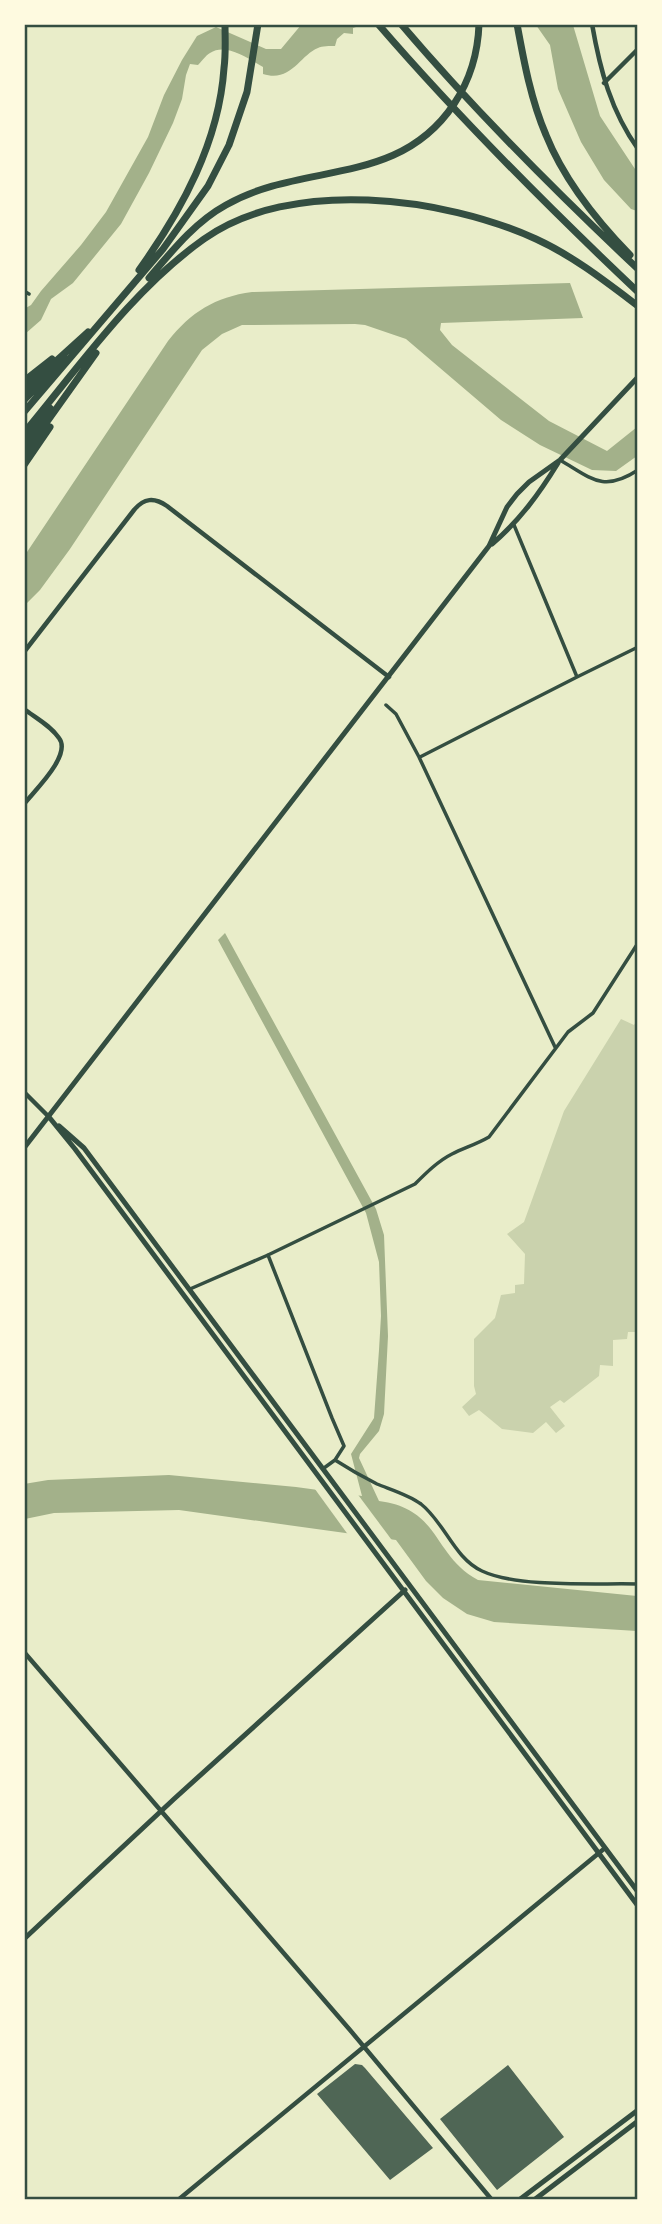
<svg xmlns="http://www.w3.org/2000/svg" width="662" height="2224" font-family="'Golos Text',sans-serif">
<style>
.green{fill:#cad2ad}
.water{fill:#a3b18a}
.pier{fill:#e9edc9}
.building{fill:#4f6655}
.lines{fill:none;stroke-linecap:round;stroke-linejoin:round}
.minor{stroke:#344e41;stroke-width:3.5}
.tertiary{stroke:#344e41;stroke-width:4.5}
.secondary{stroke:#344e41;stroke-width:5}
.motorway{stroke:#344e41;stroke-width:7}
.neatline{fill:none;stroke:#344e41;stroke-width:2.5}
</style>
<rect width="100%" height="100%" fill="#e9edc9"/>
<!-- green -->
<path class="green" d="M621,1019L634,1025L637,1020V1332H628L627,1339L613,1340V1366L600,1365L599,1376L564,1403L560,1400L550,1407L565,1426L556,1433L546,1422L533,1433L502,1429L479,1410L469,1416L462,1407L476,1394L474,1386V1339L495,1318L501,1295L515,1293V1285L524,1284L525,1254L507,1234L524,1222L564,1111Z"/>
<!-- water -->
<path class="water" d="M301,25H362L353,28V34L344,33L337,39L335,46C330,46 322,46 318,48C300,55 291,83 263,74V67C249,59 226,42 210,53C206,55 201,62 198,65L190,64L186,75L182,99L173,123L149,173L121,224L73,283L51,299L41,320L25,334L24,309L31,305L41,291L81,245L106,212L148,137L164,95L182,60L197,36L216,27L266,49H281Z
M536,25H573L600,116L637,172V211L631,209L604,180L581,142L558,89L550,45Z
M570,283L583,318L441,323L440,330L452,345L549,421L607,451L637,427V456L616,471L592,470L540,445L501,420L406,339L365,325L355,324L242,325L222,334L202,350L70,549L40,590L25,605V555L168,341C191,312 215,297 252,292Z
M225,933L376,1209L384,1235L388,1336L384,1414L379,1431L360,1454L359,1458L379,1501C441,1509 432,1555 478,1580L637,1596V1631L494,1622L467,1614L443,1598L426,1581L396,1540L179,1510L54,1513L25,1519L24,1484L48,1480L169,1475L296,1487L362,1496L351,1454L374,1418L379,1350L381,1316L379,1262L366,1213L218,940Z"/>
<!-- pier -->
<path class="pier" d="M312,1485L356,1492L394,1543L349,1536Z"/>
<!-- building -->
<path class="building" d="M355,2064L362,2065L365,2068L433,2148L390,2180L317,2094Z
M508,2065L564,2137L497,2190L440,2119Z"/>
<g class="lines">
<!-- minor -->
<path class="minor" d="M24,291L29,294
M560,460C591,478 603,493 638,470
M514,525L577,677L638,647
M386,705L396,714L419,757L555,1047
M420,757L577,677
M268,1255L332,1418L344,1446L335,1460L324,1468
M190,1289L268,1255L415,1184C426,1173 438,1161 452,1154C464,1148 477,1144 489,1137L568,1032L593,1013L638,943
M335,1460C349,1469 363,1477 377,1484C392,1490 409,1495 421,1504C445,1523 454,1558 482,1571C518,1588 596,1583 638,1584"/>
<!-- tertiary -->
<path class="tertiary" d="M592,24C600,70 611,111 638,149
M604,83L638,49
M24,652L134,510C144,498 154,497 167,506L389,677
M24,709C36,718 51,726 59,738C72,755 35,790 24,804
M24,1092L49,1117
M24,1652L350,2030L492,2200
M178,2200L605,1848"/>
<!-- secondary -->
<path class="secondary" d="M492,544C520,520 539,494 558,463
M49,1117L75,1149L638,1906
M59,1126L84,1148L638,1892
M24,1148L489,546L507,507L517,494L529,482L560,460L638,377
M24,1939L174,1799L405,1590
M519,2200L638,2110
M534,2200L638,2121"/>
<!-- motorway -->
<path class="motorway" d="M378,24C460,119 547,206 638,292
M401,24C475,111 555,191 638,269
M517,24C524,62 531,100 546,135C564,180 597,221 630,255
M139,270C182,210 219,142 224,68C226,53 225,39 225,24
M149,278C172,251 195,222 226,205C303,161 398,188 454,104C470,80 478,54 479,24
M24,381L52,359
M24,390L88,332
M24,400L65,358
M24,412L163,249L208,186L229,145L247,92L258,24
M24,433C79,367 133,289 204,239C291,177 444,197 536,239C573,256 605,281 638,306
M24,445L50,408
M24,454L96,353
M24,465L50,427"/>
</g>
<!-- border -->
<rect width="662" height="2224" fill="none" stroke="#fefae0" stroke-width="52"/>
<rect x="26" y="26" width="610" height="2172" class="neatline"/>
</svg>
